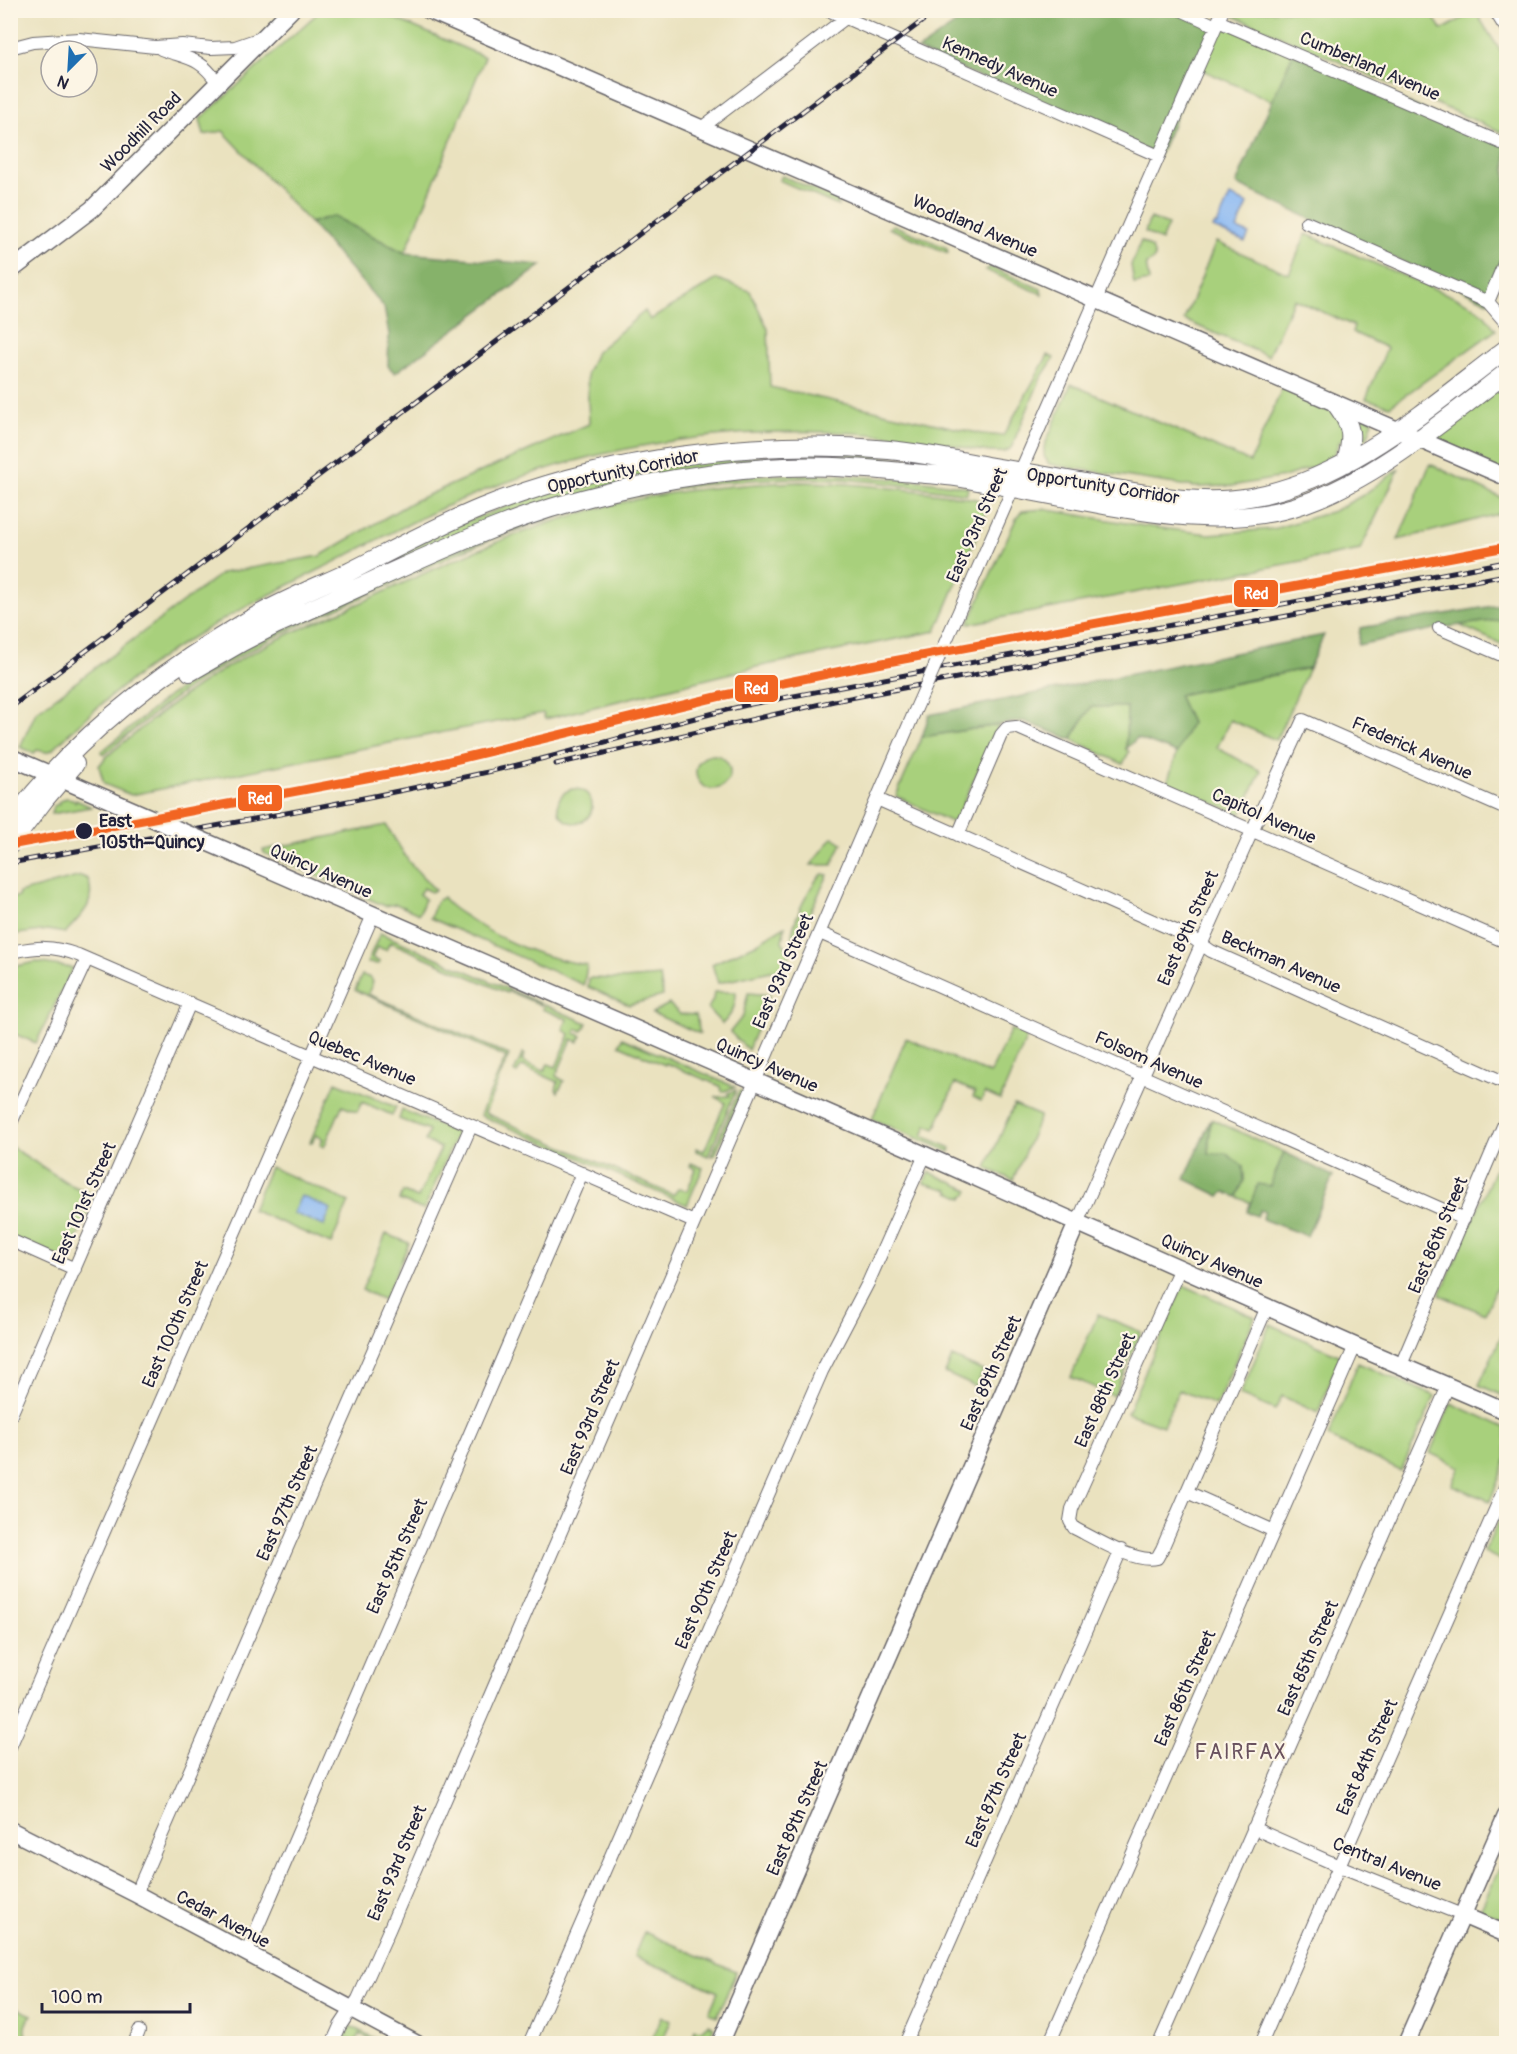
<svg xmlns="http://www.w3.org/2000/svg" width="1517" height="2054" font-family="Pangolin,sans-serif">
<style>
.green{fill:#a8d07b;stroke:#65795b;stroke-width:1.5}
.forest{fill:#86b26b;stroke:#546a53;stroke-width:1.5}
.water{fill:#88b7f3;stroke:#556c97;stroke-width:1.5}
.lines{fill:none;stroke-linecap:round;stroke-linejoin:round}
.street-casing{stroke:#686569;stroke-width:14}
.secondary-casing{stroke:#686569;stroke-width:19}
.primary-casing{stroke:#686569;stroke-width:20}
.street{stroke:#fff;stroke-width:12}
.secondary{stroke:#fff;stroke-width:16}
.primary{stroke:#fff;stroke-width:18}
.rail-casing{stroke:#22223b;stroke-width:5}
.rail{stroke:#fcf5e5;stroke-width:3;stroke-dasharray:9;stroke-linecap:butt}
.street-bridge-casing{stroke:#686569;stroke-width:14;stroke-linecap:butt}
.secondary-bridge-casing{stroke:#686569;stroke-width:19;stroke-linecap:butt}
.street-bridge{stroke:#fff;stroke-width:12}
.secondary-bridge{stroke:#fff;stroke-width:16}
.metro-1-casing{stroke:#fcf5e5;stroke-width:14}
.metro-1{stroke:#f26522;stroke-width:9}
.stop-dot{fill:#22223b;stroke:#fcf5e5;stroke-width:2}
.labels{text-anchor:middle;stroke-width:4.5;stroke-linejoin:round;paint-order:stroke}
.street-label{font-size:18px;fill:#22223b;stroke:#fcf5e5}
.stop-label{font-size:18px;font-weight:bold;fill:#22223b;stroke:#fcf5e5;text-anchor:start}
.quarter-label{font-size:21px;letter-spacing:1.5px;fill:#69515e;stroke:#fcf5e5}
.line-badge{stroke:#fcf5e5;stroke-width:2}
.badge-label{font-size:16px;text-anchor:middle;font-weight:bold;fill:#fff}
</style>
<rect width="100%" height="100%" fill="#fcf5e5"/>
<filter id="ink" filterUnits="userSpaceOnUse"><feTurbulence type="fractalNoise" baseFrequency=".0167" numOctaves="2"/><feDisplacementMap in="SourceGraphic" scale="12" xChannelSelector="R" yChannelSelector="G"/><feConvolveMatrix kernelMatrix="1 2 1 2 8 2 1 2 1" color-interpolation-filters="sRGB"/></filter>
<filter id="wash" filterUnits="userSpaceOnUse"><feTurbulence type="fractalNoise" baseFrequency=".008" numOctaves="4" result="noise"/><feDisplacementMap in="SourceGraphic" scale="24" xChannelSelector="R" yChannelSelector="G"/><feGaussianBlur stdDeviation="1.35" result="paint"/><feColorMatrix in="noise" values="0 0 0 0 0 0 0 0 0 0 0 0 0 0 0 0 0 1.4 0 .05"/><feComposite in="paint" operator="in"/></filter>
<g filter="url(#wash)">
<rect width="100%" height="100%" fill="#eae2bf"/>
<!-- green -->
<path class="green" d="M320,11H377L485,57L405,253L333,216L310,223L223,131L204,135L200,119Z
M1236,11H1429L1442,30L1475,11L1506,60V134L1234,16Z
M1218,21L1293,53L1272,101L1198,68Z
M782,176L838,200V206L779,180Z
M1150,218L1168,225L1161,241L1145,232Z
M893,225L947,248L948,253L889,228Z
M1306,234L1470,304L1484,314L1496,330L1390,406L1366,399L1387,348L1352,332L1354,326L1294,299L1268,356L1184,320L1216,242L1289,274Z
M1141,241L1152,248L1155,257L1151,262L1146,264L1149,281L1134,284L1131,265Z
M990,267L1041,289L1042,294L985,270Z
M717,279L750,291L768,329L770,387L982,434L1003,436L1048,355L1054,358L1041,378L1011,448L1004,452C983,454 954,444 933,441C881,434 829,430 777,432C668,435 559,458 458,501C412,521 367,545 323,568C283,588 241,608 203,631C148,663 97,705 52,750L46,752L37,750L34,753L20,747L36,712L222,573L320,556L412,502L589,424L587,373L596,352L645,311L650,320Z
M1506,373V477L1419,439Z
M1285,382L1373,420L1368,436L1364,440L1340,441L1333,456L1313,467L1284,477L1231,486L1195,487L1059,466L1049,464L1044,456V447L1071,384L1250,462Z
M854,453L927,463L810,457L767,459L736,461L716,468L667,474L291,611L304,601L449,528L556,488L685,460Z
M1430,464L1506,500V512L1398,540Z
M1399,469L1360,550L968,624L1016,519L1022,511L1043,509L1144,526L1209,534L1273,529L1334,511L1363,495Z
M828,474L924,481L968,487L967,494C924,488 881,481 837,479C727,474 615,494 512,532C463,549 417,572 370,594C325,614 279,633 236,658C188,685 145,719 104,755L101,752L170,695L244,648L468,544L612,496L753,475Z
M800,482C859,483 918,490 976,499C983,503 986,510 984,518L936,631L756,667L545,719L543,713L434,734L131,795L104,784L99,766C108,752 127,741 139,730C177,699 217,671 259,649C294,630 331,616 367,600C447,562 521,528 607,506C670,490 735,484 800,482Z
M1506,619V646L1459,625Z
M1309,668L1276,740L1230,720L1217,748L1261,771L1241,815L1167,783L1177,753L1191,723L1178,695Z
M1091,707H1127L1126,748L1129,752L1123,764L1071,739Z
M999,725L956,819L951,822L896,796L922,737Z
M696 772a17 17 0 1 1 34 0a17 17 0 1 1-34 0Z
M558 806a17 17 0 1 1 34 0a17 17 0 1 1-34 0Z
M66,798L73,799L75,802L76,800L91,807L51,814L53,806L59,804L58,802Z
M386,825L409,862L435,890L431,892L423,888L419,894L425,899L419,914L396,904L385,906L264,853L263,850Z
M833,837L842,843L832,865H811Z
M823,874L828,875L793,947C786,933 810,881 823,874Z
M81,876L88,879C97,905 81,915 65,933L48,930L11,935V898L18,897L19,893Z
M443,897C449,907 459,912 468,918C504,943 544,958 587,965L584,985L430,918L437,901Z
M785,926L782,941L790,953L784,968L718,983L712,964L756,944Z
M380,933L542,1004L541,1005L508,991L507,993L390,942L386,950L377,947L372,958L380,962L379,964L367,963Z
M36,962L73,968L36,1043L10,1032L11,967Z
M362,975L371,978L373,982L368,994L509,1055L485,1113L673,1195L679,1188L687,1191L696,1169L690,1166L691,1163L703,1168L687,1205L480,1115L506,1057L355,990Z
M660,976L663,996L629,1005L588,987L589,978L624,979Z
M714,992H736C736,1006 732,1015 722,1024L708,1009L713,999Z
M748,993L770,995L748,1050L730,1032L743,1016Z
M669,1004L680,1014L696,1015L700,1034L652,1013Z
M544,1005L587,1023L583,1031L577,1029L575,1033L582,1036L578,1042L572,1039L556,1076L564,1081L558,1092L556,1089L558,1082L522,1066L517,1073L514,1072L523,1053L525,1055L522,1061L544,1071L548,1064L556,1067L570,1034L563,1030L567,1019L542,1009Z
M1011,1029L1027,1037L1000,1100L985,1093L981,1101L973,1097L975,1092L955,1083L935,1129L927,1125L923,1136L951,1148L950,1152L872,1119L906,1038L990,1074Z
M622,1038L735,1087L722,1092L720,1086L666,1063L665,1065L619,1045Z
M336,1082L396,1107L392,1115L362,1102L357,1112L342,1106L324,1147L320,1145L323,1139L316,1135L312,1142H310Z
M736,1090L708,1156L696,1151V1148L704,1151L725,1103L716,1097L729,1096L728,1093Z
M739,1091H742L741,1094L715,1155L711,1156Z
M1014,1105L1040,1116L1013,1180L986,1168Z
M402,1110L457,1133L424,1210L399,1200L403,1192L418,1198L441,1148L425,1141L429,1131L399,1119Z
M1211,1119L1284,1152L1270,1187L1251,1203L1237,1197L1244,1180L1243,1166L1225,1153L1208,1154Z
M1506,1144V1264L1485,1314L1440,1295Z
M10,1146L69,1184L96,1196L67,1261L11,1237Z
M270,1167L349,1202L331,1244L252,1210Z
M929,1172L969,1190L967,1195H965L963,1198L949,1192V1190L924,1183Z
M386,1234L409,1243L384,1300L362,1290Z
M1183,1285L1255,1317L1216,1405L1179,1390L1163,1426L1127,1413Z
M1098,1314L1141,1332L1114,1396L1071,1377Z
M1270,1324L1340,1356L1318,1413L1282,1396L1275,1410L1240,1395Z
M1503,1332L1506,1334V1397L1479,1385Z
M952,1357L983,1371L976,1387L945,1373Z
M1358,1363L1435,1396L1401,1471L1328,1437Z
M1451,1403L1506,1428V1461L1490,1501L1452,1485L1460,1467L1430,1453Z
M1506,1505V1563L1484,1552Z
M1506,1854V1921L1480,1910Z
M644,1932L736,1972L717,2017L709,2013L718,1992L634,1956Z
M11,2006L32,2015C23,2024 22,2035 32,2043H11Z
M662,2016L671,2021L661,2043H650Z
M708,2024L714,2027L707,2043H689L695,2029L701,2030Z
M350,2026L384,2043H378L360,2034L355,2043L347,2039L344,2043H342Z"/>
<!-- forest -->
<path class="forest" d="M974,11H1181L1216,26L1159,156L918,50Z
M1293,53L1506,145V259L1488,302L1236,184Z
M333,216L405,253L542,265L395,373L388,366L389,334L384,307L310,223Z
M1506,604V619L1439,628L1358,645L1360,628Z
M1324,635L1309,668L1178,695L1191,723L1177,753L1137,738L1126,749L1127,707H1091L1071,739L1023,721L922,737L929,715Z
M1211,1119L1208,1154L1225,1153L1243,1166L1244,1180L1237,1197L1225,1192L1220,1196L1185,1179Z
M1284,1152L1333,1176L1307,1236L1262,1219L1265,1212L1260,1210L1257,1216L1247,1212L1258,1184L1270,1186Z"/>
<!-- water -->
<path class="water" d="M1230,196L1248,204L1237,229L1249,234L1245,242L1213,228L1215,224L1217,225Z
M301,1196L331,1209L324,1226L293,1213Z"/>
</g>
<g filter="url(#ink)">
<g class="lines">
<!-- street casing -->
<g class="street-casing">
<path id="street" d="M828,10L1159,156
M1181,10L1216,26
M1218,21L1506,145
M10,48L33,42L79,39L155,47L182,45L211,48L235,47L261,38
M161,49C188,59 200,57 217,82
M700,129L856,10
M1306,222L1488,302L1506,323
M1488,302L1506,259
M957,616L1223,10
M1439,628L1506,657
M877,799L1194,939L1211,951L1506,1083
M958,835L1001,735L1007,728L1016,727L1506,942
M820,933L1464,1219
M10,952C38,947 51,945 78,955L694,1222
M10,1125L87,959
M1077,1223L1252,831L1303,720L1506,809
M10,1240L75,1269
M1180,1268L1072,1509L1070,1521L1074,1528C1094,1538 1136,1564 1157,1558L1162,1549L1267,1307
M1401,1365L1506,1119
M10,1417L190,1003
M1187,1492L1274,1531
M10,1747L373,915
M1253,1828L1339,1866L1462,1915
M136,1894L471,1126
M246,1954L582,1173
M134,2044L139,2031
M332,2044L340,2026L358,1999L389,1930L914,713
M529,2044L822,1371L868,1283L925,1155
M905,2044L1121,1550
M1049,2044L1355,1346
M1159,2044L1448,1386
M1261,2044L1506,1485"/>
</g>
<!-- secondary casing -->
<g class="secondary-casing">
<path id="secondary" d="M428,10L1506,477
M10,271L92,209L291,10
M10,757L112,801
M234,854L925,1155L1355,1346L1506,1411
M10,1830L136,1894L417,2044
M1462,1915L1506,1934
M720,2044L1077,1223
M1406,2044L1506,1816"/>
</g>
<!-- primary casing -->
<g class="primary-casing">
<path id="primary" d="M1498,10L1506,23
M1336,404C1353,427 1353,436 1346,463
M190,672L242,642L275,625C349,593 422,556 497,527C582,493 693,471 785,467C824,465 863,468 902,472C924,474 946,475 967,479C1015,488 1062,497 1109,506C1173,517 1240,526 1303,504C1375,479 1446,419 1506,373
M10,823C74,738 158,673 249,620C280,602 314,588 347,573C391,551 435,527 481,508C606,458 755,438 889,450C922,453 955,460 987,466C1023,472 1058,478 1094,485C1145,494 1198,506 1250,497C1349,480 1428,408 1506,349
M10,845L45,799L75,764"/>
</g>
<!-- street -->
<use href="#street" class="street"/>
<!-- secondary -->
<use href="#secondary" class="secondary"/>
<!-- primary -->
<use href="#primary" class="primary"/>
<!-- rail casing -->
<g class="rail-casing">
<path id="rail" d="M10,708L937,10
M556,764L834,701L1506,575
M10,863C168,834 326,808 483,773C573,753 661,725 751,704L1506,562"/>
</g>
<!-- rail -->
<use href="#rail" class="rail"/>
<!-- street-bridge casing -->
<g class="street-bridge-casing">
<path id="street-bridge" d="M914,713L957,616"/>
</g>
<!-- secondary-bridge casing -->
<g class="secondary-bridge-casing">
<path id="secondary-bridge" d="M112,801L234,854"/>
</g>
<!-- street-bridge -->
<use href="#street-bridge" class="street-bridge"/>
<!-- secondary-bridge -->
<use href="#secondary-bridge" class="secondary-bridge"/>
<!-- metro-1 casing -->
<g class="metro-1-casing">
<path id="metro-1" d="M10,845L425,767L725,695L861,667L1506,547"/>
</g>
<!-- metro-1 -->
<use href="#metro-1" class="metro-1"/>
</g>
</g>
<!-- markers -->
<circle class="stop-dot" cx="84" cy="831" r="9"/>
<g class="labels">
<!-- street labels -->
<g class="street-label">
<text transform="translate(1370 66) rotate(23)" y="6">Cumberland Avenue</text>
<text transform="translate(1000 67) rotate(24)" y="6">Kennedy Avenue</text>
<text transform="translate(141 132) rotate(-45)" y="6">Woodhill Road</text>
<text transform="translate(975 226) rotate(23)" y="6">Woodland Avenue</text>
<text transform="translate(623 471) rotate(-12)" y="6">Opportunity Corridor</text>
<text transform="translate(1103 486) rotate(9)" y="6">Opportunity Corridor</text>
<text transform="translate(977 525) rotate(-66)" y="6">East 93rd Street</text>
<text transform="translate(1412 748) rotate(24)" y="6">Frederick Avenue</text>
<text transform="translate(1264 816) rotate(24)" y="6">Capitol Avenue</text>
<text transform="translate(321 871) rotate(24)" y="6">Quincy Avenue</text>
<text transform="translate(1188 928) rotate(-66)" y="6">East 89th Street</text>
<text transform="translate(1281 962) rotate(24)" y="6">Beckman Avenue</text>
<text transform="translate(783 971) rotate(-66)" y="6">East 93rd Street</text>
<text transform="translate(362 1058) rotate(23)" y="6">Quebec Avenue</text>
<text transform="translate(1149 1060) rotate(24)" y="6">Folsom Avenue</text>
<text transform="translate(767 1065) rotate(24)" y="6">Quincy Avenue</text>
<text transform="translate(84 1203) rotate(-66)" y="6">East 101st Street</text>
<text transform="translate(1438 1235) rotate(-67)" y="6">East 86th Street</text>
<text transform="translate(1212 1261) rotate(24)" y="6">Quincy Avenue</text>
<text transform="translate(175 1324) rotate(-66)" y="6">East 100th Street</text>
<text transform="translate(991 1373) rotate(-66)" y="6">East 89th Street</text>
<text transform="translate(1105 1390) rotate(-66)" y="6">East 88th Street</text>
<text transform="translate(590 1417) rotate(-67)" y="6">East 93rd Street</text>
<text transform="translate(287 1503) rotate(-66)" y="6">East 97th Street</text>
<text transform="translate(397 1556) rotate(-66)" y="6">East 95th Street</text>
<text transform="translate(706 1590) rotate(-66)" y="6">East 90th Street</text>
<text transform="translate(1308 1658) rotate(-66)" y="6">East 85th Street</text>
<text transform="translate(1185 1688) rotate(-66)" y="6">East 86th Street</text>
<text transform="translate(1367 1757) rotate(-66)" y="6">East 84th Street</text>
<text transform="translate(996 1790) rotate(-66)" y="6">East 87th Street</text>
<text transform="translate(797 1818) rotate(-66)" y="6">East 89th Street</text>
<text transform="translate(397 1863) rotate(-67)" y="6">East 93rd Street</text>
<text transform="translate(1387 1864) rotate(22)" y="6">Central Avenue</text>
<text transform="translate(223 1919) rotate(28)" y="6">Cedar Avenue</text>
</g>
<!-- stop labels -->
<g class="stop-label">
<text x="99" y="827">East<tspan x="99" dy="21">105th–Quincy</tspan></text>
</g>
<!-- quarter labels -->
<g class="quarter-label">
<text x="1241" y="1759">FAIRFAX</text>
</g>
</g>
<g class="line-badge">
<rect x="1233" y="579" width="46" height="29" rx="6" fill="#f26522"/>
<rect x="734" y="674" width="45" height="29" rx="6" fill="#f26522"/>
<rect x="237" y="784" width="46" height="28" rx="6" fill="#f26522"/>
</g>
<g class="badge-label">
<text x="1256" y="599">Red</text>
<text x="756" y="694">Red</text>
<text x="260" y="804">Red</text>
</g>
<!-- margin -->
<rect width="1517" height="2054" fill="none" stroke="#fcf5e5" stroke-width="36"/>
<!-- north arrow -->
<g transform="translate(69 69) rotate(204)"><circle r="28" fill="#fcf5e5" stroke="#a5a1a1" stroke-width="1.5"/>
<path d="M0-4.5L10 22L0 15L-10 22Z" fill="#1f6fb2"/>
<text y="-9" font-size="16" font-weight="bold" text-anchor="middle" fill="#22223b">N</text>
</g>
<!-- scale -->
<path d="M42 2003v9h148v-9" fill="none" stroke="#22223b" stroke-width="3"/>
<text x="51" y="2003" font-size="18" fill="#22223b" stroke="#fcf5e5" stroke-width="4.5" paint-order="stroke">100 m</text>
</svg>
